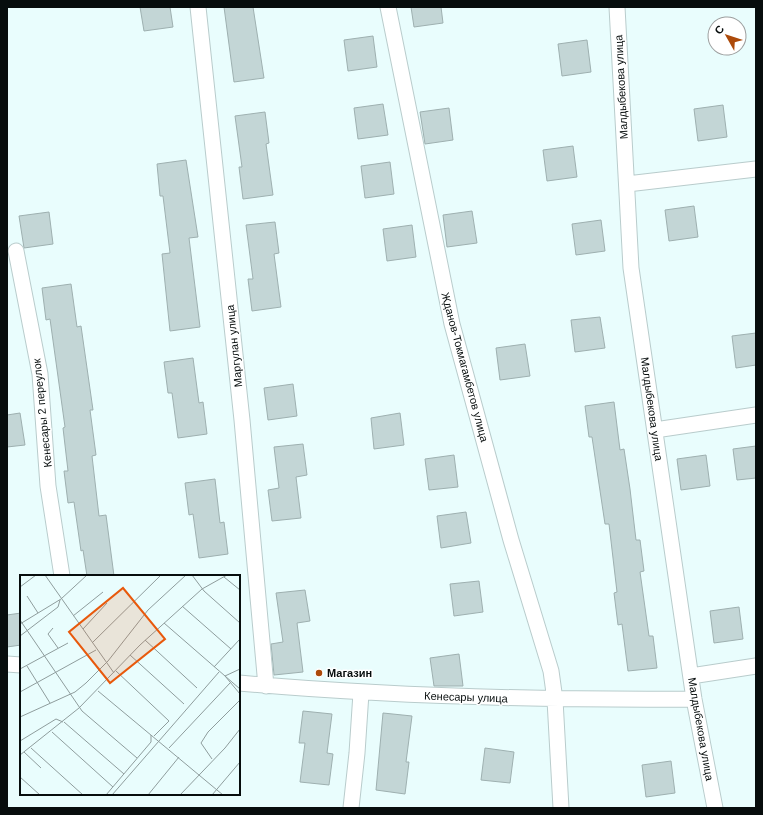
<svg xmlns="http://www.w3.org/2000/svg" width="763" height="815" font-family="Helvetica,sans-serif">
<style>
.building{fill:#c3d6d6;stroke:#9eb0b0}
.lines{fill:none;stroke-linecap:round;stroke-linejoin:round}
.street-casing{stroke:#b9cccc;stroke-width:17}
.street{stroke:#fff;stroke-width:15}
.poi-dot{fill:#ac4a0a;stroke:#fff;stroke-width:1.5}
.labels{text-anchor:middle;stroke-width:3;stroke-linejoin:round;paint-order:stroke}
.street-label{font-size:11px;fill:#070d0d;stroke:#fff}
.poi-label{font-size:11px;font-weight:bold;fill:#070d0d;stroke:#fff;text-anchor:start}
.inset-road{fill:none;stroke:#8f9d9d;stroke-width:1}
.view{fill:#e8590c;fill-opacity:0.15;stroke:#e8590c;stroke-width:2}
.inset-edge{fill:none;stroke:#070d0d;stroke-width:2}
</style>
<rect width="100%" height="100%" fill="#e9fdfd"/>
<!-- building -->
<path class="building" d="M140,7H170L173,27L144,31Z
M224,7H253L264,78L234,82Z
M411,7H441L443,23L414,27Z
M373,36L377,67L348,71L344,40Z
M587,40L591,72L562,76L558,44Z
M383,104L388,135L358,139L354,108Z
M723,105L727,137L698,141L694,109Z
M449,108L453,140L425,144L420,112Z
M265,112L269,143L266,144L273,195L243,199L239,167H242L235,116Z
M573,146L577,177L547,181L543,150Z
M186,160L198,237L189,238L200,327L170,331L162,254L170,253L163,196H160L157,164Z
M390,162L394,194L365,198L361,166Z
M694,206L698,237L669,241L665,210Z
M472,211L477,243L447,247L443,215Z
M49,212L53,244L24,248L19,216Z
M601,220L605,251L576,255L572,224Z
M275,222L279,253L274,254L281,307L252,311L248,279H253L246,225Z
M412,225L416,257L387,261L383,229Z
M71,284L77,327L81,326L93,410H90L96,455L92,456L99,516L106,515L114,576H87L83,550L81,551L74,502L68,503L64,471H68L63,428L65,427L50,319L46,320L42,288Z
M600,317L605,348L575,352L571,320Z
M756,333V365L736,368L732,336Z
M525,344L530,376L500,380L496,348Z
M193,358L199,403L203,402L207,434L178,438L172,393H168L164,362Z
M293,384L297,416L268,420L264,388Z
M614,402L620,450L624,449L630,489L636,540H640L644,571L640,572L649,636H653L657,668L628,671L622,624L618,625L614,593L617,592L609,524H605L592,437H589L585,406Z
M20,413L25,445L7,447V415Z
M400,413L404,445L374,449L371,418Z
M303,444L307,475L296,477L301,518L272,521L268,490L279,488L274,447Z
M756,446V478L737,480L733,449Z
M454,455L458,487L429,490L425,459Z
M706,455L710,486L681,490L677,459Z
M215,479L220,523L224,522L228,554L199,558L193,514L189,515L185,483Z
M466,512L471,543L441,548L437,516Z
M479,581L483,612L454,616L450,584Z
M305,590L310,621L297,623L303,672L274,675L271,644L283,642L276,593Z
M739,607L743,639L714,643L710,611Z
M21,613V645L7,647V615Z
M459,654L463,686H434L430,658Z
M303,711L332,714L327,753L333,754L329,785L300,782L305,743H299Z
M383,713L412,716L406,762H409L405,794L376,790Z
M485,748L514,752L510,783L481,780Z
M671,761L675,793L646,797L642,765Z"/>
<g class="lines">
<!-- street casing -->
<g class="street-casing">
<path id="street" d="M198,7L242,420L266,686
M388,7L452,324L511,540L551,671L555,700L561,808
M617,7L631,268L694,699L715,808
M627,184L756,169
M16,251L40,374L48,486L62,576
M655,430L756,415
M7,664L21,665
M691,676L756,666
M239,683C391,697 542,700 694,699
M351,808L357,753L361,693"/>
</g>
<!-- street -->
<use href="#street" class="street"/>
</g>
<!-- markers -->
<circle class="poi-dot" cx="319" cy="673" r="4"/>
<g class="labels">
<!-- street labels -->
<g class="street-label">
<text transform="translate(621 87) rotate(-93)" y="4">Малдыбекова улица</text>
<text transform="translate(234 346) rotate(-96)" y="4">Маргулан улица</text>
<text transform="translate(465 367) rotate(75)" y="4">Жданов-Токмагамбетов улица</text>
<text transform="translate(652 409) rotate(82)" y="4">Малдыбекова улица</text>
<text transform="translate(42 413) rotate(-96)" y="4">Кенесары 2 переулок</text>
<text transform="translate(466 697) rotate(2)" y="4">Кенесары улица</text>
<text transform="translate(701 729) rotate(80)" y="4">Малдыбекова улица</text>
</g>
<!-- poi labels -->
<g class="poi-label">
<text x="327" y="677">Магазин</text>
</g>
</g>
<!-- overview -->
<g transform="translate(20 575)">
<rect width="220" height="220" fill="#e9fdfd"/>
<path class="inset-road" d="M25,0L94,98M172,0L184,16L220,48M204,2L220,15M0,12L16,0M7,21L18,38M162,31L211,74M53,41L83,17M0,45L62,136L117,183M144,48L220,114M0,49L41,24L67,0M33,53L28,59L38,73M63,54L87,28M0,61L38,32L40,25M125,65L177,113M72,68L141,0M110,80L164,129M7,91L30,128M194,92L220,64M0,94L48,68M96,96L149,146L134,161M205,101L220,119M205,101L220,94M78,116L203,220M0,117L76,75M0,142L55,117L66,108L88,86L128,35L166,0M44,147L104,199M32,157L93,212M0,166L36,144L43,147M11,173L63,220M149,173L210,108M4,177L21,193M0,180L59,133L120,70L182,14L207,0M192,184L181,168L188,157L220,125M0,202L20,220M86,220L131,167V160M92,220L199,97M128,220L159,182M160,220L205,173L220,154M192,220L220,187"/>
<path class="view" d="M103,13L145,64L90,108L49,57Z"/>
<rect width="220" height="220" class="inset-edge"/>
</g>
<!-- border -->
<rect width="763" height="815" fill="none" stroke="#070d0d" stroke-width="16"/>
<!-- north arrow -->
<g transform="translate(727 36) rotate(309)"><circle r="19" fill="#ffffff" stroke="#9c9e9e"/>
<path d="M0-3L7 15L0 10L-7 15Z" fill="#ac4a0a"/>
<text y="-6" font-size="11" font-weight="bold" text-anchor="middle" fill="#070d0d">С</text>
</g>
</svg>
